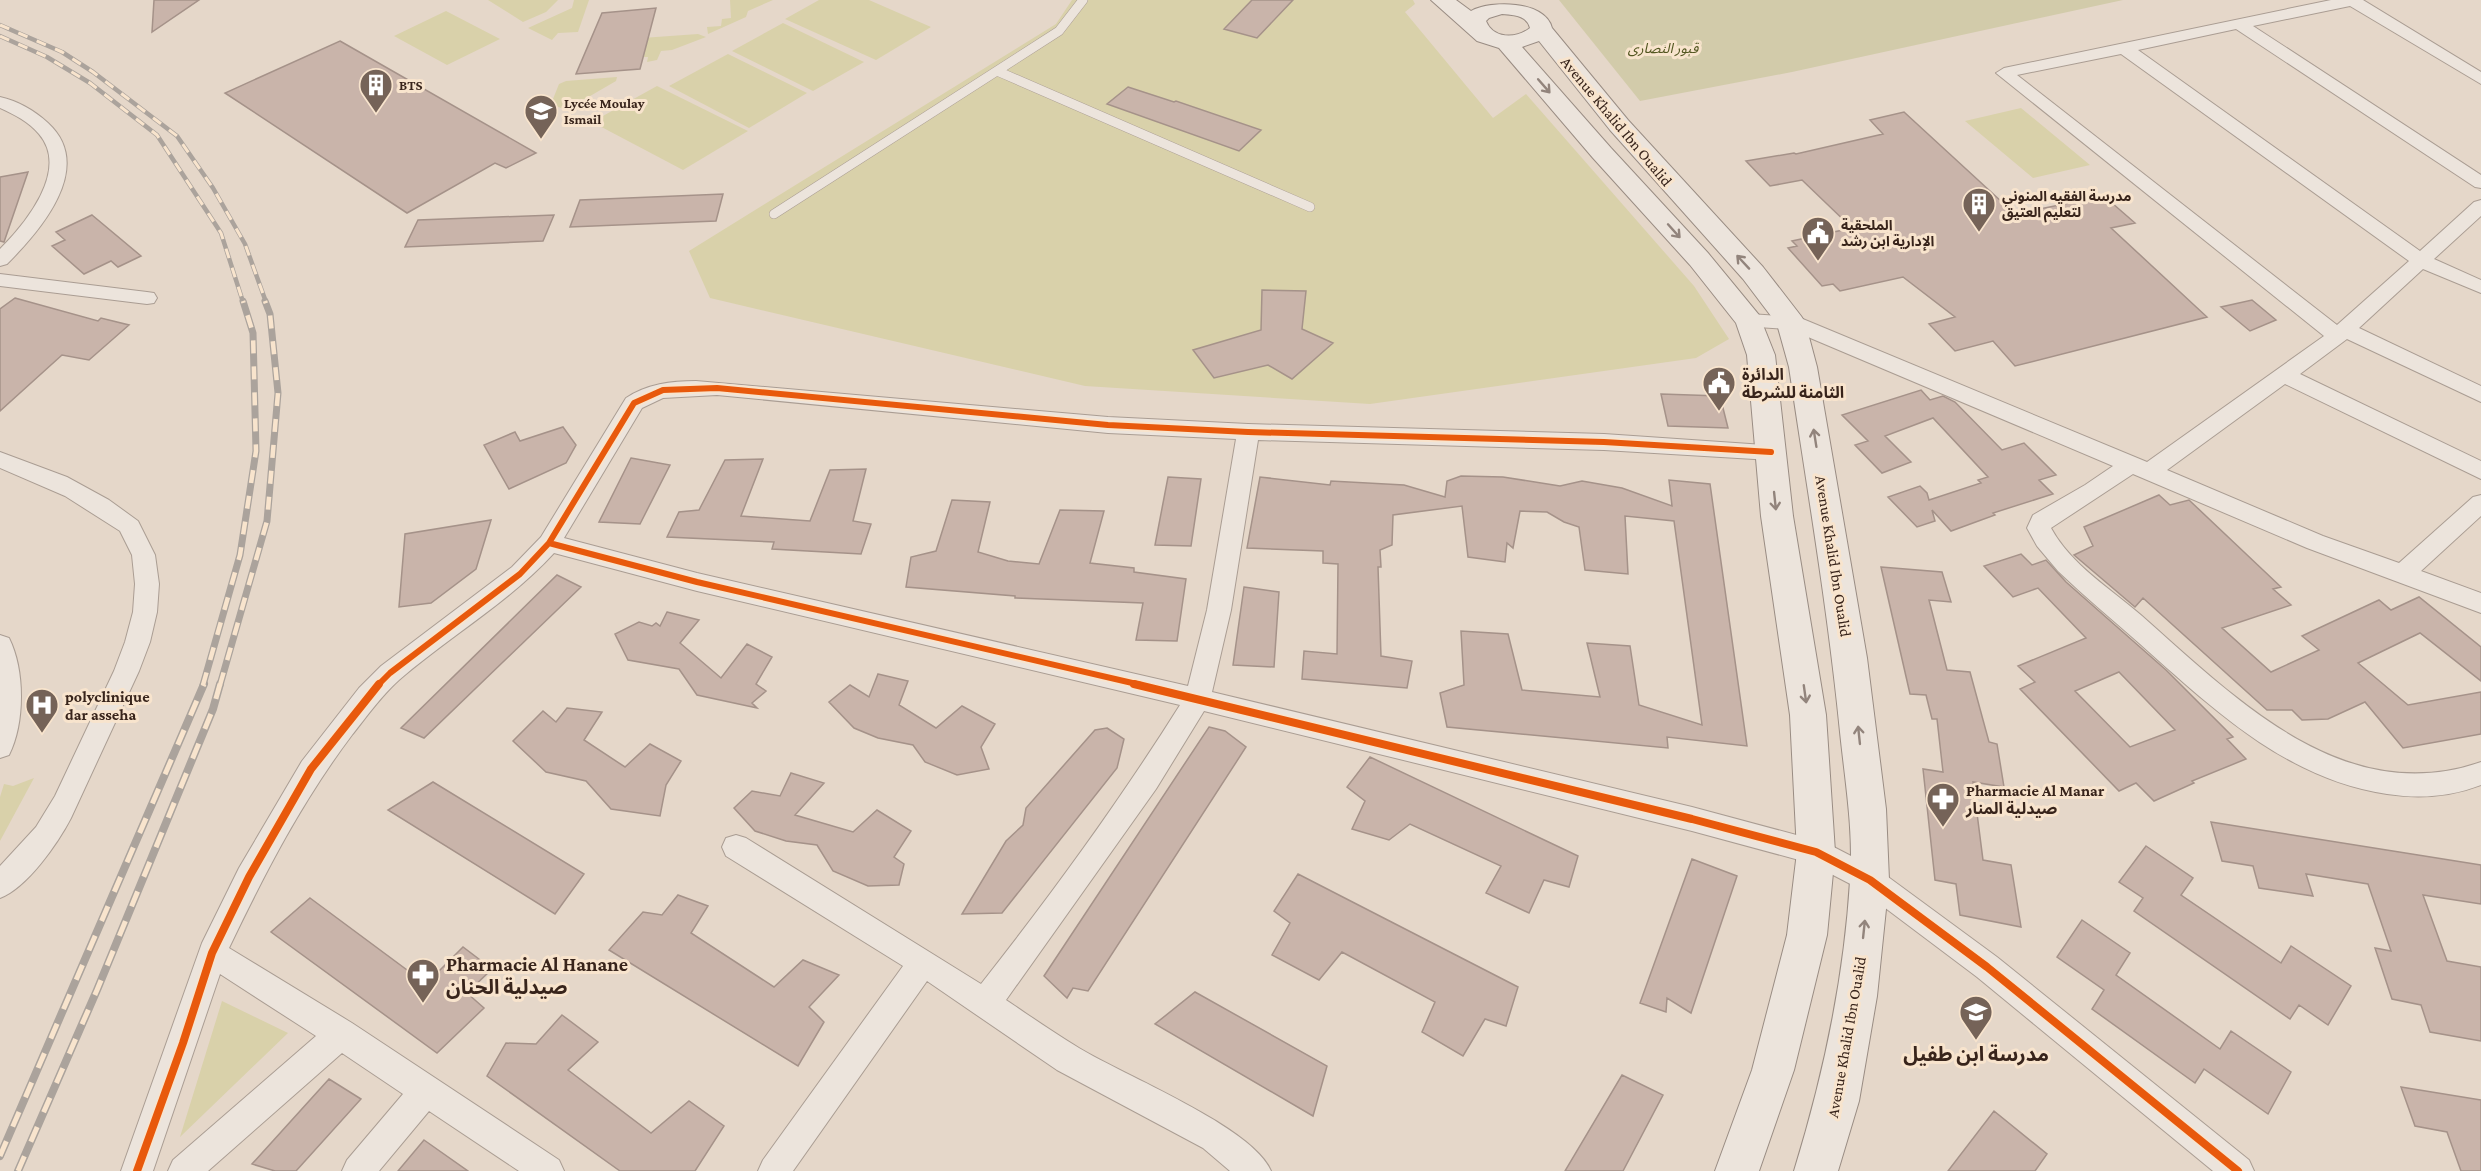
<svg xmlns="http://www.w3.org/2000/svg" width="2481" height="1171" font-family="'Crimson Pro','Noto Sans Arabic',serif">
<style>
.green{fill:#d9d1aa}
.cemetery{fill:#d2cbaa}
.building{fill:#c9b4aa;stroke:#a59289;stroke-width:1.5;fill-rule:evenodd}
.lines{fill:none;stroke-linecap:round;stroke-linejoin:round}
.lane-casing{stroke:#aa9d93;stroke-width:10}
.street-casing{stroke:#aa9d93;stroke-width:2}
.secondary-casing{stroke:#998c83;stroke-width:2}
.lane{stroke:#ece4dc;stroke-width:9}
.street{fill:#ece4dc;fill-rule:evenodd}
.secondary{fill:#ece4dc;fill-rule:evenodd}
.rail-far2-casing{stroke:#aba39c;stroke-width:4.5}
.rail-far1-casing{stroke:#aba39c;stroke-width:7}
.rail-casing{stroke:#aba39c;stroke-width:8}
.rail-far2{stroke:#f8e4cd;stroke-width:3;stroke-dasharray:10;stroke-linecap:butt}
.rail-far1{stroke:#f8e4cd;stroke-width:4.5;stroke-dasharray:13;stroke-linecap:butt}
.rail{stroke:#f8e4cd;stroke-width:5;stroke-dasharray:16;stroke-linecap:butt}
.cycleway-far1-casing{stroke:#f8e4cd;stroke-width:10}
.cycleway-casing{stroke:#f8e4cd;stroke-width:11}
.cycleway-far1{stroke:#e8590c;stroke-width:6}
.cycleway{stroke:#e8590c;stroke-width:8}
.oneway{stroke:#92847c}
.labels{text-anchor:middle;stroke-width:6;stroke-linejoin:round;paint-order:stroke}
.far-park-label{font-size:14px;font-style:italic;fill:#525620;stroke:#f8e4cd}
.far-poi-label{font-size:14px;font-weight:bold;fill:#38241b;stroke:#f8e4cd;text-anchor:start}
.street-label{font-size:16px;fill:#38241b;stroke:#f8e4cd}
.poi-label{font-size:16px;font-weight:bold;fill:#38241b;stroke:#f8e4cd;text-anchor:start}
.near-poi-label{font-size:20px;font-weight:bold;fill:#38241b;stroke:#f8e4cd;text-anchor:start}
</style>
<rect width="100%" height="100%" fill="#e5d7c9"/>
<!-- green -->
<path class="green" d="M488,0H558L546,12L523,22Z
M574,0H589L578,32L558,33L552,40L528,28L572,8Z
M730,0H773L748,11L746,17L708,34L707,27L721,26L722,19L731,18Z
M819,0H869L931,27L876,60L785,19Z
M1072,0H1413L1415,4L1405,12L1493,118L1526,94L1694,286L1729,339L1696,358L1370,404L1085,386L710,298L689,251L1056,24Z
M446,11L500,39L447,65L394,36Z
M783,23L864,62L813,91L732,51Z
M698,34L706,37L672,50L661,51L657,60L647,62L648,57H643L642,38Z
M728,54L807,93L749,128L669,86Z
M617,77L616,81L566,110L551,104L559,84L566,81Z
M657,86L748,131L683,170L592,122Z
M2021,108L2090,165L2033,178L1965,121Z
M34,778L0,841V797L4,784L13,786Z
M222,1001L288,1033L180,1137Z"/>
<!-- cemetery -->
<path class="cemetery" d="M1559,0H2123L1792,72L1640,101Z"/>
<!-- building -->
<path class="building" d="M154,0H199L152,32Z
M1252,0H1293L1257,38L1224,29Z
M656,8L640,69L576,74L602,13Z
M340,41L536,153L506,168L495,163L407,213L225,93Z
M1128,87L1174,102L1176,101L1261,130L1239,151L1107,104Z
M1904,112L2015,214L2104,196L2135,223L2111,228L2207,317L2015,366L1993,341L1955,351L1929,324L1955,317L1903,277L1840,291L1833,284L1822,286L1788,248L1797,246L1792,241L1852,228L1802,180L1770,186L1746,161L1794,153L1796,154L1883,134L1870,120Z
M28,172L4,242L0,241V177Z
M723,194L716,221L570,227L580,200Z
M92,215L141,256L118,267L111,261L84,274L52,246L65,240L56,232Z
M554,215L543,241L405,247L418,220Z
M1262,290L1306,291L1302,329L1333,343L1292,379L1268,365L1214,378L1193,350L1261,330Z
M15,298L98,321L101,318L129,325L89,360L62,355L0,411V309Z
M2252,300L2276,320L2250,331L2221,307Z
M1921,390L1930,400L1943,396L1955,402L2002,450L2024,443L2056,475L2039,480L2053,494L1993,513L1995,515L1951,531L1932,510L1935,521L1917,527L1888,497L1920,486L1927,493L1929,500L1981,483L1978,480L1988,477L1933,418L1885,436L1911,462L1882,473L1855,445L1868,441L1842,415Z
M1661,394L1720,396L1728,428L1668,426Z
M563,427L576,445L566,463L509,489L484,445L515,432L520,441Z
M631,458L670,465L640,524L599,522Z
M763,459L741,516L810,521L830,470L866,469L853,521L871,524L861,554L772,549L774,542L667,537L679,512L699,510L725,460Z
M1461,476L1503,477L1560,486L1582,481L1622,488L1672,506L1669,480L1710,484L1747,746L1667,737L1668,748L1447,727L1440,693L1464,685L1461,631L1508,634L1522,690L1600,697L1587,643L1630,646L1639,705L1702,725L1674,521L1625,516L1628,574L1585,570L1579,527L1564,522L1547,512L1520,511L1513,548L1507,543L1505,562L1468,557L1462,506L1393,515L1392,545L1380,550L1381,567H1378L1381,656L1412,661L1407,688L1302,679L1304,651L1337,654L1338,564L1323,563V551L1247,548L1260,477L1330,485L1331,481L1404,485L1445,497L1447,481Z
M1168,477L1201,479L1191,546L1155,545Z
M2159,495L2170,505L2189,500L2281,587L2273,589L2291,605L2222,628L2271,672L2319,650L2302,636L2379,600L2391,610L2419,597L2481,647V681L2420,633L2358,663L2408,705L2481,692V734L2403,748L2365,702L2328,719L2302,720L2292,710H2267L2143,598L2135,607L2074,555L2093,546L2084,527Z
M952,500L990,502L978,552L1008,561L1039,564L1060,510L1104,511L1090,563L1134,568V572L1186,579L1177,641L1136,640L1143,603L1015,598V596L906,587L911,557L936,551Z
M491,520L476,569L431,603L399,607L405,534Z
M2021,554L2032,565L2046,560L2066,582L2166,670L2233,737L2227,739L2246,759L2192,781L2194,783L2154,801L2136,783L2119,791L2020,689L2035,682L2018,666L2086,638L2038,588L2013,597L1984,566ZM2119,672L2175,730L2130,747L2075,691Z
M1881,567L1942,572L1951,602L1929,600L1947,670L1970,672L1989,742L1997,744L2004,787L1973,782L1983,860L2011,865L2021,927L1960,915L1956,884L1935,880L1923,769L1943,772L1937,719H1932L1926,695L1910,694Z
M557,575L581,587L424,738L401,728Z
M1244,587L1279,592L1274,667L1233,665Z
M667,612L699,620L680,643L721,678L747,644L772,657L756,684L766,691L752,703L757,708L697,695L679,669L628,660L615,634L639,622L652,626L656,623L660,626Z
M878,674L908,681L899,705L936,728L962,706L995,724L981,747L989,769L957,775L925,762L913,745L878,738L854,728L829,702L850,685L869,697Z
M567,708L602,712L584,740L625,767L650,744L681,761L666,785L660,816L611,809L586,781L546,772L513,741L543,711L556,722Z
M1209,727L1225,731L1246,747L1088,991L1073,988L1067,998L1044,976Z
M1107,728L1124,739L1117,768L1002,913L962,914L1006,841L1023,825L1026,808L1095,730Z
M1370,757L1578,856L1569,887L1544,880L1529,913L1486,893L1501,866L1410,824L1389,840L1352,829L1365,801L1347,787Z
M791,773L824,783L795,815L853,832L877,810L911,831L894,857L904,864L899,885L868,886L833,871L817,845L786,841L755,831L734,808L752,791L780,796Z
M433,782L584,874L555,914L388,810Z
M2211,822L2481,865V904L2423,895L2447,961L2481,967V1041L2430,1032L2421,1005L2392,999L2375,948L2391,951L2368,884L2306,874L2313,896L2259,888L2253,866L2222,861Z
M2146,846L2193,878L2181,895L2281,963L2291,946L2351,986L2328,1025L2299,1005L2290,1019L2134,911L2143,898L2119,882Z
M1692,859L1737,876L1691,1013L1667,998L1666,1012L1640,1003Z
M1298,874L1518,987L1506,1026L1485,1019L1463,1056L1422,1032L1435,1002L1342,952L1319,980L1272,955L1290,923L1274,911Z
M678,895L708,906L691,933L774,987L803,960L839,975L809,1007L824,1022L798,1066L609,950L643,912L662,915Z
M310,898L426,984L463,947L492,969L467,993L484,1008L437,1053L271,932Z
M2082,920L2130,953L2116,975L2220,1049L2231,1031L2291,1072L2268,1114L2204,1069L2195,1083L2092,1009L2104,990L2057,957Z
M1195,992L1327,1066L1313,1116L1155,1024Z
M562,1015L598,1042L568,1070L651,1133L689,1101L724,1126L695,1171H620L487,1076L506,1043L536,1044Z
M1622,1075L1663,1095L1623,1171H1565Z
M329,1079L361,1099L296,1171H275L252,1164Z
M2401,1087L2481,1100V1171H2461L2447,1132L2415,1126Z
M1994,1111L2047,1154L2035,1171H1948Z
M424,1140L468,1171H398Z"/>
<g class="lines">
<!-- lane casing -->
<g class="lane-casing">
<path id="lane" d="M997,71L1310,207
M774,214L1059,31L1083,0"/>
</g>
<!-- street casing -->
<g class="street-casing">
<path id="street" d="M2331,0H2363L2481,72V84L2350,6L2253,26L2481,175V188L2475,187L2236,29L2138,50L2420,251L2474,202L2481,200V216L2434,259L2481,280V293L2423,269L2359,328L2481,386V402L2347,339L2300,374L2481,461V479L2285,384L2167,470L2323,536L2399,563L2473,497L2481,495V516L2421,571L2481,593V613L2307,548L2133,474L2051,528C2071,565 2111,589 2142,616C2235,698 2344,810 2481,762V785C2450,797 2420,799 2387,794C2286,779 2213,709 2139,643C2112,619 2084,596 2058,571L2037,546L2027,528L2033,515L2085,485L2113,466L1789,329L1742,326L1739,321L1742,316L1749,314L1798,317L2147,462L2324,336L1996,73L2004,68ZM2121,54L2409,261L2337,325L2017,75Z
M0,97C18,101 35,111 48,123C96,167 40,231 7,264L0,266V249C25,224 70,170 39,134C28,121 15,115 0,108Z
M0,274L147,292L154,293L157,298L154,303L147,304L0,286Z
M696,381L1108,417L1248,424L1604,434L1779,446L1782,452L1779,458L1771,460L1604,450L1258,440L1231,610L1212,692L1692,807L1826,843L1880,871L1997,957L2249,1160L2254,1171H2213L1977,977L1860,889L1810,863L1692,831L1204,711L1156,789L1006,1000C1030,1016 1054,1033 1079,1048C1123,1075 1253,1127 1271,1171H1230L1203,1148L1057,1070L927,981L793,1171H758L763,1160L903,966L726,856L722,847L726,838L736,835L746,838L981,984C1052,894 1119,802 1180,705L697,591L554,553C508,603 450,636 399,680C381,696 367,716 352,735C302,801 265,873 229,948L352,1023L559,1160L564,1171H519L429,1111L379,1171H342L347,1160L403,1094L342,1053L208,1171H168L173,1160L316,1036L220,974L153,1171H121L202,943L239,868L302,761L359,688L381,666L512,567L541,537L626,398C647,384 671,381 696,381ZM717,395L1108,433L1236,439L1207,610L1188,686L697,573L564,538L642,408L663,398Z
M0,452L67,477L109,500L138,521L155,555L159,584L157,612L150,642L139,671L71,818C58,843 27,888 0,898V866L36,827L55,796L114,671L125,642L133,612L135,584L132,555L120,531L65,496L0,468Z
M0,635L9,638C25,670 25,723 9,755L0,758Z"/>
</g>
<!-- secondary casing -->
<g class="secondary-casing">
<path id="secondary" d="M1431,0H1456L1471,11C1490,0 1545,0 1552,28L1628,120L1763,267L1801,316L1805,322L1817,367L1867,658L1886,809L1889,880L1877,996L1859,1101L1838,1171H1794C1823,1077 1844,980 1850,881C1854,832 1845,781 1840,732C1828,610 1807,488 1789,367L1777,324L1743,279L1610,130L1539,41L1522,47L1611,148L1708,253L1759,315L1775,355L1793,516L1826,715L1835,852L1827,935L1794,1070L1759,1171H1715L1752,1070L1787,935L1797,852L1790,715L1761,516L1747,355L1736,323L1690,265L1593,158L1499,48L1477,41ZM1502,14C1513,15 1527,15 1530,28C1516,39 1493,39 1486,21L1489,18Z"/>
</g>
<!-- lane -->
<use href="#lane" class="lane"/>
<!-- street -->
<use href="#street" class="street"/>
<!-- secondary -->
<use href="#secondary" class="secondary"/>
<!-- rail-far2 casing -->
<g class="rail-far2-casing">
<path id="rail-far2" d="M0,25L62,52L93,72L177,136L213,188L245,244L266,302
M0,36L47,57L90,83L157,135L221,233L243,302"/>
</g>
<!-- rail-far1 casing -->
<g class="rail-far1-casing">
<path id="rail-far1" d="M203,685L240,555L256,451L253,333L243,301
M220,685L267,521L278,393L270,314L265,301"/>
</g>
<!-- rail casing -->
<g class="rail-casing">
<path id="rail" d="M0,1156L204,684
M18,1171L97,990L213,709L220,684"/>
</g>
<!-- rail-far2 -->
<use href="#rail-far2" class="rail-far2"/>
<!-- rail-far1 -->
<use href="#rail-far1" class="rail-far1"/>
<!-- rail -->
<use href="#rail" class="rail"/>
<!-- cycleway-far1 casing -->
<g class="cycleway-far1-casing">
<path id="cycleway-far1" d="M549,543L697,582L1141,685
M378,685L390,673L520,574L549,543L634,403L663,390L717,388L1108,425L1248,432L1604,442L1771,452"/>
</g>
<!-- cycleway casing -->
<g class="cycleway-casing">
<path id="cycleway" d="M1134,684L1692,819L1816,852L1870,880L1987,967L2238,1171
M137,1171L183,1043L212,953L249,877L311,769L379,684"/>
</g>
<!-- cycleway-far1 -->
<use href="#cycleway-far1" class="cycleway-far1"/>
<!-- cycleway -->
<use href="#cycleway" class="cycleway"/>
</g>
<!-- one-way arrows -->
<defs><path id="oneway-shaft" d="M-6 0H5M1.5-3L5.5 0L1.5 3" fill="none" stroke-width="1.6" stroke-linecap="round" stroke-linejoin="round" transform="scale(1.5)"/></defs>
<g class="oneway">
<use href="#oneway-shaft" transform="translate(1544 86) rotate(49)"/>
<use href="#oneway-shaft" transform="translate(1674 231) rotate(48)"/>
<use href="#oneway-shaft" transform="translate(1743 262) rotate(-133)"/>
<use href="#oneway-shaft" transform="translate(1815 438) rotate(-99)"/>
<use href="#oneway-shaft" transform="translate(1775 501) rotate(84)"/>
<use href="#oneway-shaft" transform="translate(1805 694) rotate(82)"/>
<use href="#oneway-shaft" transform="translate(1859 735) rotate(-96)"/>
<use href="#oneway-shaft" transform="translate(1864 929) rotate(-84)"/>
</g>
<!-- icons -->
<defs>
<g id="building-pin" transform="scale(1.725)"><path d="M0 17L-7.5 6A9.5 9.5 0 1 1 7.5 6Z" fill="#756358" stroke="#f8e4cd"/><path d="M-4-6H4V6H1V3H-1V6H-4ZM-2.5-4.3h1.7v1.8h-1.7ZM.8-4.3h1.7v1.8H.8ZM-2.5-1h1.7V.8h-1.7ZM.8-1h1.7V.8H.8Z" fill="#fff"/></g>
<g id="university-pin" transform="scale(1.725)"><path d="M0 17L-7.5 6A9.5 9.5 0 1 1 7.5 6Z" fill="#756358" stroke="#f8e4cd"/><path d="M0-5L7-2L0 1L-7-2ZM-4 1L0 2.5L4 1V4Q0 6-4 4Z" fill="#fff"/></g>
<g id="civic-pin" transform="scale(1.725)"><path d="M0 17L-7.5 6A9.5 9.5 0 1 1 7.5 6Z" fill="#756358" stroke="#f8e4cd"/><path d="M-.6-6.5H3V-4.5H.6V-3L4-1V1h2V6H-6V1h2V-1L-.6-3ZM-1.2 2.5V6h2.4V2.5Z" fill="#fff"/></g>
<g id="hospital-pin" transform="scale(1.725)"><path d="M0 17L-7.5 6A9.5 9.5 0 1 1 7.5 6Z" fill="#756358" stroke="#f8e4cd"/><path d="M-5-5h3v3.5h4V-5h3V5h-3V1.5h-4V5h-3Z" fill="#fff"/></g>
<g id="pharmacy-pin" transform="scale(1.725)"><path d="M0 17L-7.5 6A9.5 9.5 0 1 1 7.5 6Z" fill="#756358" stroke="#f8e4cd"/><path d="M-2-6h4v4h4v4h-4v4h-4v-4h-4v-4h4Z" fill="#fff"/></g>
<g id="school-pin" transform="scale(1.725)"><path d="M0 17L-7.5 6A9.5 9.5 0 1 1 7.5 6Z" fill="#756358" stroke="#f8e4cd"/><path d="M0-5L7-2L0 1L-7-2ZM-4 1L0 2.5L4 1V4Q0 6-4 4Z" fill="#fff"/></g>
</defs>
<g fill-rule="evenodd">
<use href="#building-pin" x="376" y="85"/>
<use href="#university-pin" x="541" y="111"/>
<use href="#building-pin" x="1979" y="204"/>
<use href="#civic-pin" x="1818" y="233"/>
<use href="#civic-pin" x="1719" y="383"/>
<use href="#hospital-pin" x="42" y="705"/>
<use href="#pharmacy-pin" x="1943" y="799"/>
<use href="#pharmacy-pin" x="423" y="975"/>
<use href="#school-pin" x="1976" y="1012"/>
</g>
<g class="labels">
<!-- far-park labels -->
<g class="far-park-label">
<text x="1663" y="53">قبور النصارى</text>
</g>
<!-- far-poi labels -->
<g class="far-poi-label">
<text x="399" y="90">BTS</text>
<text x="564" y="108">Lycée Moulay<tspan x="564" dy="16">Ismail</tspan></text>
<text x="2002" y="201">مدرسة الفقيه المنوني<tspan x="2002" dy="16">لتعليم العتيق</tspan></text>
<text x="1841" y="230">الملحقية<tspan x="1841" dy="16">الإدارية ابن رشد</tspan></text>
</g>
<!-- street labels -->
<g class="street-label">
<text transform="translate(1617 121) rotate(50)" y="6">Avenue Khalid Ibn Oualid</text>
<text transform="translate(1834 556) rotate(81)" y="6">Avenue Khalid Ibn Oualid</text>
<text transform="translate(1846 1037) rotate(-80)" y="6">Avenue Khalid Ibn Oualid</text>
</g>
<!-- poi labels -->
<g class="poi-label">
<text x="1742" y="380">الدائرة<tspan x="1742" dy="18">الثامنة للشرطة</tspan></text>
<text x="65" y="702">polyclinique<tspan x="65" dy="18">dar asseha</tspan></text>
<text x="1966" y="796">Pharmacie Al Manar<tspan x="1966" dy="18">صيدلية المنار</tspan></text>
</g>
<!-- near-poi labels -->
<g class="near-poi-label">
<text x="446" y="971">Pharmacie Al Hanane<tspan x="446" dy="23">صيدلية الحنان</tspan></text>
<text x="1976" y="1061" text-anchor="middle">مدرسة ابن طفيل</text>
</g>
</g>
</svg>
